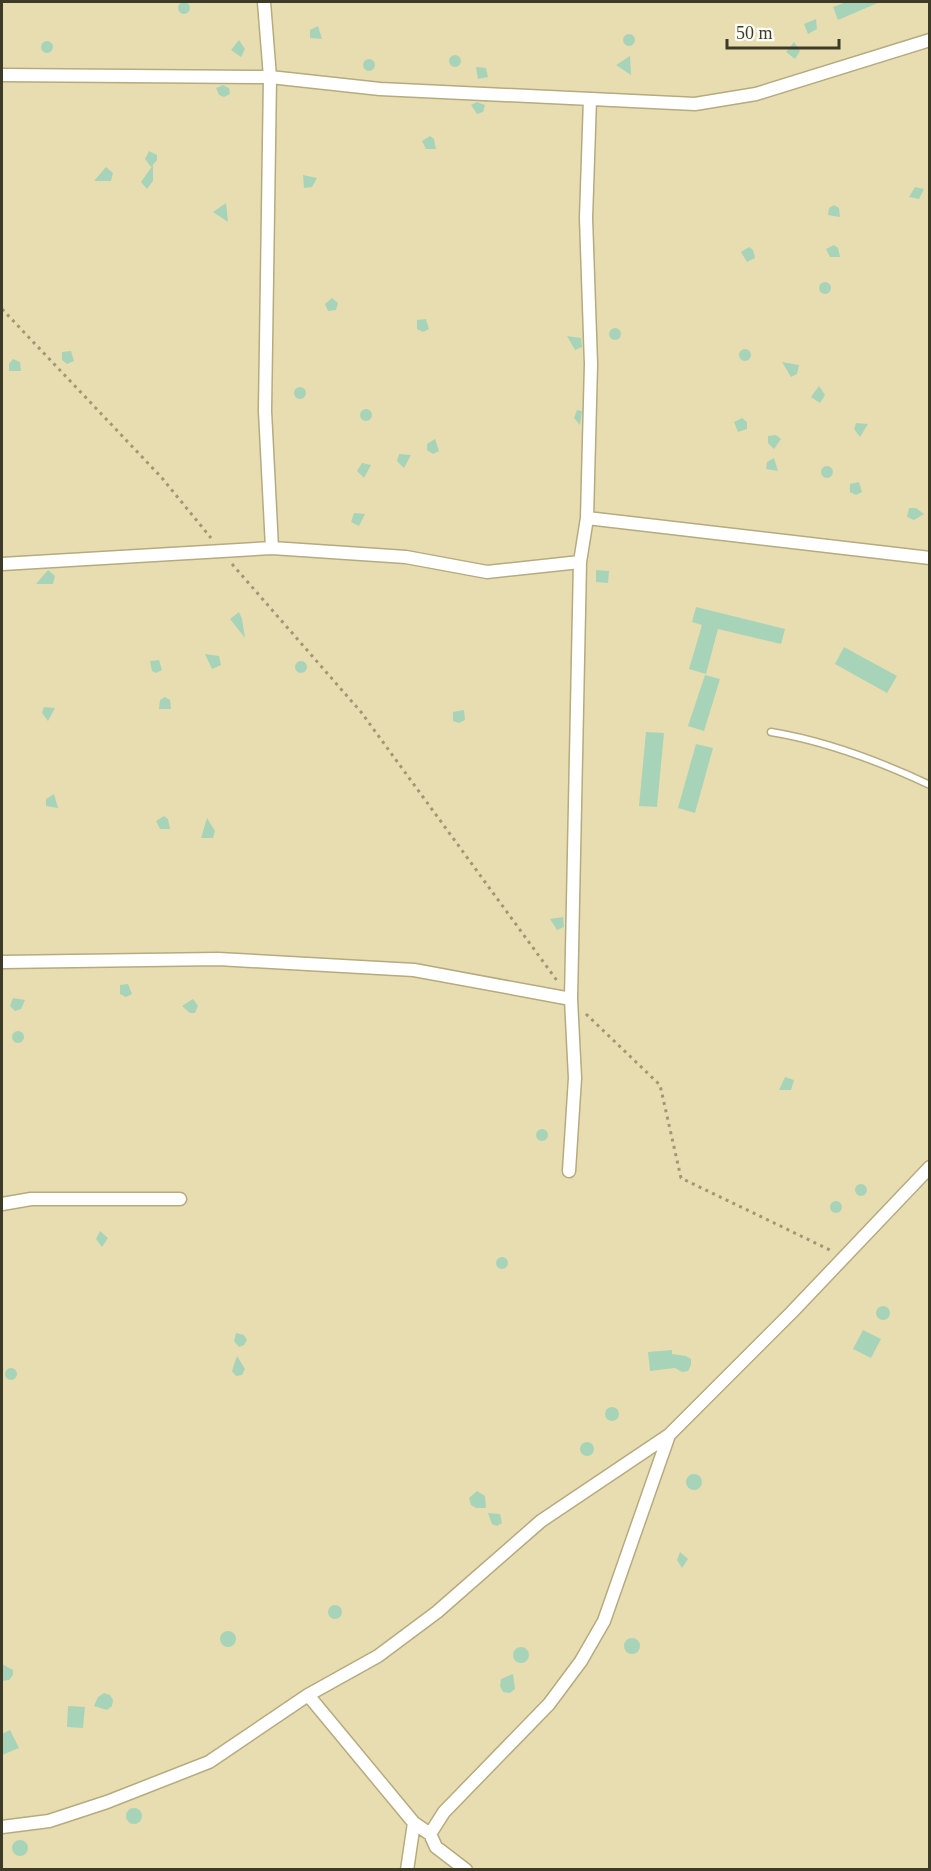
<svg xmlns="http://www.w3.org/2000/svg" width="931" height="1871" font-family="Georgia,serif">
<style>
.building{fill:#a7d4b8}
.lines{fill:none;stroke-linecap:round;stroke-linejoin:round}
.lane-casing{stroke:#b5ab7f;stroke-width:9}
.street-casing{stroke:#b5ab7f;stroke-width:15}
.path{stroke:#9f9876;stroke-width:3;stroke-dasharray:3 4.5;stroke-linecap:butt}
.lane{stroke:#fff;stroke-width:6}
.street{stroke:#fff;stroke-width:12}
</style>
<rect width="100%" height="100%" fill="#e7ddb0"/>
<!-- building -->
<path class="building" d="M178 8a6 6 0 1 1 12 0a6 6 0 1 1-12 0Z
M846,2H880L838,20L833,7Z
M816,19L817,29L808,34L804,24Z
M318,26L322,39L310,38V30Z
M623 40a6 6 0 1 1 12 0a6 6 0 1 1-12 0Z
M239,40L245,49L241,57L231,50Z
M41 47a6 6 0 1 1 12 0a6 6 0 1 1-12 0Z
M794,42L800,51L795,59L786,52Z
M449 61a6 6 0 1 1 12 0a6 6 0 1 1-12 0Z
M630,56L631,75L616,65Z
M363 65a6 6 0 1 1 12 0a6 6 0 1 1-12 0Z
M476,67L486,68L488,77L478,79Z
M223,85L229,88L230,94L224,97L219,95L216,88Z
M477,102L485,105L483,112L477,114L471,105Z
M430,136L434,139L436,149H426L422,141Z
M149,151L157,155V160L151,167L145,159Z
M153,165V181L147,189L141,182Z
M106,167L113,173L111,181H94Z
M303,175L317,178L312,187L304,188Z
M915,187L924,189L919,199L909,197Z
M226,203L228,222L213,212Z
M834,205L839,208L840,217L828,215L829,208Z
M834,245L838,248L840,257H830L826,249Z
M749,247L753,250L755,258L747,262L741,252Z
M819 288a6 6 0 1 1 12 0a6 6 0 1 1-12 0Z
M332,298L338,303L336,310L328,311L325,304Z
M426,319L429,329L423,332L417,329V320Z
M609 334a6 6 0 1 1 12 0a6 6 0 1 1-12 0Z
M567,336L581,338L582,347L575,350Z
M739 355a6 6 0 1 1 12 0a6 6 0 1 1-12 0Z
M71,351L74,361L67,364L62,360V352Z
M13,359L20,362L21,371H9V364Z
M782,362L799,365L797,374L791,377Z
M819,386L825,395L820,403L811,397Z
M294 393a6 6 0 1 1 12 0a6 6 0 1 1-12 0Z
M360 415a6 6 0 1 1 12 0a6 6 0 1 1-12 0Z
M577,410L582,411L580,425L574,418Z
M742,418L747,422V429L738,432L734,422Z
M856,423L868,424L860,437L854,429Z
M776,435L781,439L774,449L768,443V436Z
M435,439L439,451L433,454L427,450V444Z
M399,454L411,455L404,468L397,461Z
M774,458L778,471L766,469L767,462Z
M362,463L371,465L364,478L357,471Z
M821 472a6 6 0 1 1 12 0a6 6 0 1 1-12 0Z
M859,482L862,492L856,495L850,492V484Z
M909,508H916L924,514L914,520L907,517Z
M354,513L365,514L359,526L351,522Z
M48,570L55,576L53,584H36Z
M596,570L609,571L608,583L596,582Z
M696,607L785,629L781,644L718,629L706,674L689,669L702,625L692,622Z
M239,612L242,619L245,638L230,619Z
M844,647L897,676L887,693L835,664Z
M205,654L219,656L221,665L212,669Z
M159,660L162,670L156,673L152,671L150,661Z
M295 667a6 6 0 1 1 12 0a6 6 0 1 1-12 0Z
M705,675L720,679L704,731L688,726Z
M165,697L170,700L171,709H159L160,700Z
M44,707L55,708L48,721L42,713Z
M464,710L465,720L459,723L453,721V712Z
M646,732L664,733L657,807L639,806Z
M696,744L713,748L695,813L678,808Z
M54,794L58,808L46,806V799Z
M164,816L168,819L170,829H160L156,821Z
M207,818L215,831L213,838H201Z
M563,917L564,927L557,930L550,919Z
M128,984L132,994L126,997L120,994V985Z
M13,998L25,1000L21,1009L15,1011L10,1006Z
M193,999L198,1006L195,1013H190L182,1006Z
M12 1037a6 6 0 1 1 12 0a6 6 0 1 1-12 0Z
M785,1077L794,1080L791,1090H779Z
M536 1135a6 6 0 1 1 12 0a6 6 0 1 1-12 0Z
M855 1190a6 6 0 1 1 12 0a6 6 0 1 1-12 0Z
M830 1207a6 6 0 1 1 12 0a6 6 0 1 1-12 0Z
M100,1231L108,1238L102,1247L96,1239Z
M496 1263a6 6 0 1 1 12 0a6 6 0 1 1-12 0Z
M876 1313a7 7 0 1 1 14 0a7 7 0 1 1-14 0Z
M863,1330L881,1339L871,1358L853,1349Z
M236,1333L244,1335L247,1340L244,1345L239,1347L234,1341Z
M672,1350V1354L686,1356L691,1359V1365L688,1371L682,1372L675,1368L650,1371L648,1352Z
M237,1356L245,1369L242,1375L236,1376L232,1371Z
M5 1374a6 6 0 1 1 12 0a6 6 0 1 1-12 0Z
M605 1414a7 7 0 1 1 14 0a7 7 0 1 1-14 0Z
M580 1449a7 7 0 1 1 14 0a7 7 0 1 1-14 0Z
M686 1482a8 8 0 1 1 16 0a8 8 0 1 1-16 0Z
M477,1491L485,1496L486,1508H476L471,1505L469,1498Z
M488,1513L500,1514L502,1523L497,1526L492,1524Z
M680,1552L688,1559L682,1568L677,1560Z
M328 1612a7 7 0 1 1 14 0a7 7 0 1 1-14 0Z
M220 1639a8 8 0 1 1 16 0a8 8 0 1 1-16 0Z
M624 1646a8 8 0 1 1 16 0a8 8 0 1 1-16 0Z
M513 1655a8 8 0 1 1 16 0a8 8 0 1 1-16 0Z
M2,1664L13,1670V1675L9,1680L2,1681Z
M513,1674L515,1689L510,1693L503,1692L500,1686L501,1679Z
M104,1693L110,1695L113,1700L112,1706L107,1710L94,1706L98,1697Z
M68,1706L85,1707L83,1728L67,1727Z
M10,1730L19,1748L2,1755V1734Z
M126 1816a8 8 0 1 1 16 0a8 8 0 1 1-16 0Z
M12 1848a8 8 0 1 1 16 0a8 8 0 1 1-16 0Z"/>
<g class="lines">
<!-- lane casing -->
<g class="lane-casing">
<path id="lane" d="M771,732C826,741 879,761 930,785"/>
</g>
<!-- street casing -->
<g class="street-casing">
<path id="street" d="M264,2L270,77L265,411L272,548
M2,75L270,77L380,89L695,104L756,94L930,40
M587,518L930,558
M2,564L272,548L406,557L487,572L580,562
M2,962L218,959L414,970L571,999
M569,1171L575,1078L571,999L580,562L587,518L591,364L586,218L590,99
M2,1204L31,1199H180
M308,1695L414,1823L430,1834
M2,1827L49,1821L107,1802L209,1762L308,1695L378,1656L437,1612L541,1521L669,1435
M407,1870L414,1823
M466,1870L436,1847L430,1834L444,1812L549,1704L581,1661L604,1621L669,1435L792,1312L930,1167"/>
</g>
<!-- path -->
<path class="path" d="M2,309L162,478L211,538
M232,564L361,712L558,982
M586,1014L660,1085L681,1178L832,1251"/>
<!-- lane -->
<use href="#lane" class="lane"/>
<!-- street -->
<use href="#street" class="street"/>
</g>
<!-- border -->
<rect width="931" height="1871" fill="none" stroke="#3e3a28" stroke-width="6"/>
<!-- scale -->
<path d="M727 39v9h112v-9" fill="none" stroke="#3e3a28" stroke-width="3"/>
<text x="736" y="39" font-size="18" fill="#3e3a28" stroke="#fefef9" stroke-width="4.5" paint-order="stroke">50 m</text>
</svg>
